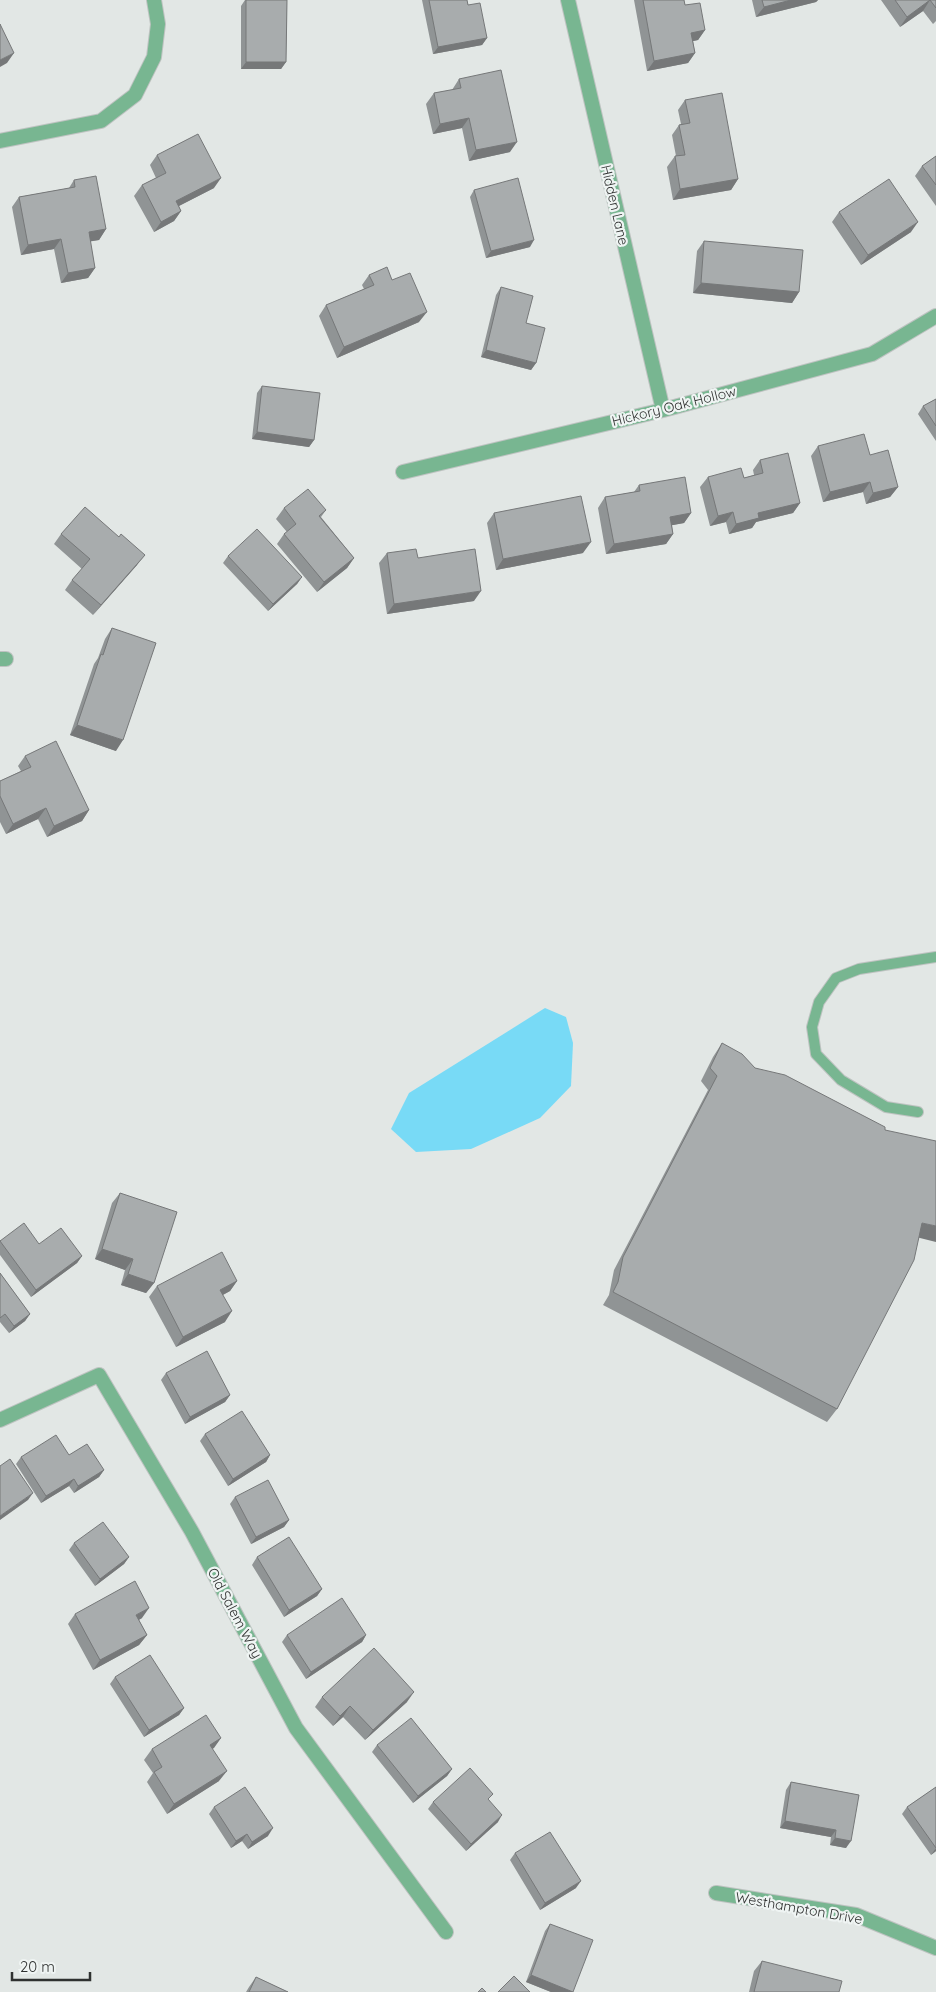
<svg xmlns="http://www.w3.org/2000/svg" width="936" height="1992" font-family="Quicksand,sans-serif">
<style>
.water{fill:#78daf6}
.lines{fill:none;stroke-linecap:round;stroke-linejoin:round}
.service-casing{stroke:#bec3c1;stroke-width:12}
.minor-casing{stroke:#bec3c1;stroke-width:16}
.service{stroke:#78b691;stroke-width:10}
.minor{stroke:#78b691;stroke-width:14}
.wall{fill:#909495}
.shaded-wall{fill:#767879}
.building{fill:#a8acad;stroke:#767879}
.labels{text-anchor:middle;stroke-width:4.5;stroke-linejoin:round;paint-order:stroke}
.street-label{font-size:14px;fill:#2f3130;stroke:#eff4f3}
</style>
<rect width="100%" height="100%" fill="#e2e7e5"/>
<!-- water -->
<path class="water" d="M545,1008L566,1017L573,1043L571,1086L540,1118L471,1149L416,1152L391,1129L409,1093Z"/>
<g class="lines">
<!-- service casing -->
<g class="service-casing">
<path id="service" d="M918,1112L886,1107L841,1080L816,1054L812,1027L819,1002L836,978L859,969L936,957"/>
</g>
<!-- minor casing -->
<g class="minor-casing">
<path id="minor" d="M568,0L663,410
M0,141L101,121L135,95L154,57L158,24L154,0
M403,472L663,410L872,354L936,316
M0,659H6
M0,1420L99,1375L192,1532L296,1728L446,1932
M716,1893L856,1915L936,1948"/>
</g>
<!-- service -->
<use href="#service" class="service"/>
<!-- minor -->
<use href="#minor" class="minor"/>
</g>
<!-- wall -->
<path class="wall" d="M245,0H287L286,62L281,69H241V6Z
M422,0H467L468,5L487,38L482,45L433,54Z
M634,0H684L685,5L705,30L698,40L693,41L695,53L688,63L647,71Z
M752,0H818L816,2L756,17Z
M881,0H936V21L933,24L923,11L900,27Z
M459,79L510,152L469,161L462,128L433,134L426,104L434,93L452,90Z
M685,100L738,179L731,190L673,200L667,167L675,156H676L672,135L679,125L681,124L678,110Z
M157,155L214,188L179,206L181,211L174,221L154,232L134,196L142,185L156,178L150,165Z
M936,156V206L915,176L922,166Z
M74,180L106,229L99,240L90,241L95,268L88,278L61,283L54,249L21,255L12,207L19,197L69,188Z
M474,190L530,247L486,258L470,197Z
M839,212L911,232L861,265L832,222Z
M704,241L799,292L792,303L693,293L697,251Z
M369,275L392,280L419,322L337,358L319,316L326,305L364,289L362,285Z
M501,287L526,323L536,363L531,370L481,357L496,295Z
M262,386L314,440L309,447L252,439L257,393Z
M936,399V441L918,414L923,406Z
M818,446L870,455L898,487L890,497L866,504L863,492L823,502L811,456Z
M760,460L800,503L793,513L756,522L752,528L729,534L726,522L710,526L700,487L708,477L744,478L754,475L753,470Z
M639,485L691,513L684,523L672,525L673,534L666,544L606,554L598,508L605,497L634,492Z
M284,508L326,510L321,517L354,558L347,568L317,592L277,544L284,534L287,532L276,519Z
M494,513L583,553L496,570L487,523Z
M61,534L137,565L93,615L65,590L72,580L82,569L54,544Z
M387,553L474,601L387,614L379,563Z
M228,556L302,577L297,584L268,611L223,563Z
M112,628L116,751L70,735L94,664L98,658L105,639Z
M25,756L89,810L82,821L47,837L38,819L6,834L0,822V781L21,771L18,766Z
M722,1043L755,1068L885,1130L919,1238L837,1409L827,1422L603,1305L609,1295L614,1270L708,1090L701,1081L713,1057Z
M120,1193L154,1283L146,1293L121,1285L125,1270L95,1259L112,1203Z
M0,1240L39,1244L82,1256L77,1263L31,1297L0,1255Z
M0,1273L30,1314L25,1321L9,1333L0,1322Z
M237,1281L230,1291L223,1295L225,1322L176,1347L149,1297L157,1286Z
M166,1373L230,1395L225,1402L185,1424L161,1380Z
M205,1434L270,1455L266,1462L228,1486L200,1441Z
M69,1455L104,1470L99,1477L74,1493L69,1486L41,1503L16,1464L21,1457Z
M235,1497L289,1520L284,1527L251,1544L230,1504Z
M74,1543L129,1557L124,1564L95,1586L69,1550Z
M257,1557L322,1589L317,1596L284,1617L252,1565Z
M75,1614L142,1618L139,1620L147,1635L139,1645L93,1670L68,1624Z
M287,1635H366L362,1642L306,1679L282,1642Z
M115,1677L184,1708L179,1715L144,1737L110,1684Z
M322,1697L407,1702L365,1740L343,1717L333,1726L315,1707Z
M221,1738L212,1749L219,1781L167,1814L147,1782L153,1773L144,1760L152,1749Z
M377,1745L452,1769L447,1776L413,1803L372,1752Z
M791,1782L859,1795L846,1848L830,1845L831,1837L780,1828L786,1790Z
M936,1787V1851L931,1855L902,1814L907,1807Z
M489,1800L498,1822L466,1851L428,1809L433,1802Z
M214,1807L268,1836L248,1849L242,1841L231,1848L209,1814Z
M515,1853L576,1888L540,1910L510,1860Z
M550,1924L573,1992H551L526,1982L545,1931Z
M762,1961L839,1992H749L754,1971Z
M256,1977L288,1992H246L249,1987Z"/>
<!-- shaded-wall -->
<path class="shaded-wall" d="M791,0H818L816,2L756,17L764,7Z
M930,0L923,11L900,27L907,17Z
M705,30L698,40L684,43L691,33Z
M487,38L482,45L433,54L438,47Z
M14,53L7,63L0,67V60Z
M695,53L688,63L647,71L654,61Z
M246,62H286L281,69H241Z
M469,118L462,128L433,134L440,124Z
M517,142L510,152L469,161L476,150Z
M221,178L214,188L169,211L176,201Z
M738,179L731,190L673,200L680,189Z
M181,211L174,221L154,232L161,222Z
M918,222L911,232L861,265L868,255Z
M106,229L99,240L81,243L89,232Z
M61,239L54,249L21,255L28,245Z
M534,240L530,247L486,258L491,251Z
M95,268L88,278L61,283L68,273Z
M701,283L799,292L792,303L693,293Z
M427,312L419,322L337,358L344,347Z
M486,350L536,363L531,370L481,357Z
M257,432L314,440L309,447L252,439Z
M870,482L863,492L823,502L830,492Z
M898,487L890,497L866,504L873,493Z
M800,503L793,513L756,522L752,528L729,534L736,524L758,513Z
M733,512L726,522L710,526L718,516Z
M691,513L684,523L663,527L670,517Z
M673,534L666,544L606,554L614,544Z
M591,542L583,553L496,570L503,559Z
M145,555L137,565L93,615L101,605Z
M354,558L347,568L317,592L324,582Z
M302,577L297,584L268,611L273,604Z
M481,591L474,601L387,614L394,604Z
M77,725L123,740L116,751L70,735Z
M46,808L38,819L6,834L13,824Z
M89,810L82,821L47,837L54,826Z
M922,1223L936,1226V1242L912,1236Z
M102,1249L133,1259L125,1270L95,1259Z
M82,1256L77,1263L31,1297L36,1290Z
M128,1274L154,1283L146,1293L121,1285Z
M237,1281L230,1291L213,1300L220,1290Z
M232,1311L225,1322L176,1347L183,1337Z
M30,1314L25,1321L9,1333L14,1326Z
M230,1395L225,1402L185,1424L190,1417Z
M270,1455L266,1462L228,1486L233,1479Z
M104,1470L99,1477L74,1493L78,1486Z
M74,1479L69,1486L41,1503L46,1496Z
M33,1493L28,1500L0,1520V1516Z
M289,1520L284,1527L251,1544L256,1537Z
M129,1557L124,1564L95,1586L100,1579Z
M322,1589L317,1596L284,1617L289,1610Z
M149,1608L142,1618L129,1625L136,1615Z
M147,1635L139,1645L93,1670L100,1660Z
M366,1635L362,1642L306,1679L311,1672Z
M414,1692L407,1702L365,1740L373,1730Z
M350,1706L343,1717L333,1726L340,1716Z
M184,1708L179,1715L144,1737L149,1730Z
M221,1738L214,1748L203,1755L210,1745Z
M452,1769L447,1776L413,1803L418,1796Z
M227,1771L219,1781L167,1814L174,1804Z
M502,1815L498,1822L466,1851L471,1844Z
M785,1821L836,1830L831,1837L780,1828Z
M273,1828L268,1836L248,1849L252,1842Z
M247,1834L242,1841L231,1848L236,1841Z
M835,1838L851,1841L846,1848L830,1845Z
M936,1848V1851L931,1855Z
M581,1881L576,1888L540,1910L545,1903Z
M531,1975L573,1992H551L526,1982Z"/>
<!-- building -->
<path class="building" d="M246,0H287L286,62H246Z
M429,0H467L468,5L480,3L487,38L438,47Z
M643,0H684L685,5L700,3L705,30L691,33L695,53L654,61Z
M762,0H791L764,7Z
M895,0H936V8L930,0L907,17Z
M0,24L14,53L0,60Z
M501,70L517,142L476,150L469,118L440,124L434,93L461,88L459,79Z
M722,93L738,179L680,189L675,156L685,155L679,125L690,123L685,100Z
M198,134L221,178L176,201L181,211L161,222L142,185L166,173L157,155Z
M936,156V185L922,166Z
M96,176L106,229L89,232L95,268L68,273L61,239L28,245L19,197L75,187L74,180Z
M518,178L534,240L491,251L474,190Z
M889,179L918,222L868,255L839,212Z
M704,241L803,250L799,292L701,283Z
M387,267L392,280L410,273L427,312L344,347L326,305L374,285L369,275Z
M501,287L533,296L526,323L545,328L536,363L486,350Z
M262,386L320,393L314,440L257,432Z
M936,399V426L923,406Z
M864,434L870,455L888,450L898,487L873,493L870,482L830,492L818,446Z
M788,453L800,503L758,513L759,518L736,524L733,512L718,516L708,477L741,468L744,478L763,473L760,460Z
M685,477L691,513L670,517L673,534L614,544L605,497L640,491L639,485Z
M308,489L326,510L319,516L354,558L324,582L284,534L296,524L284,508Z
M581,496L591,542L503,559L494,513Z
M85,507L119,537L121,534L145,555L101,605L72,580L90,559L61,534Z
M257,529L302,577L273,604L228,556Z
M416,549L418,558L475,549L481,591L394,604L387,553Z
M112,628L156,643L123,740L77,725L101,654L103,655Z
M56,741L89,810L54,826L46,808L13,824L0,796V781L31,767L25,756Z
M722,1043L742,1054L755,1068L785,1075L885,1127V1130L936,1141V1226L922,1223L914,1260L837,1409L613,1292L618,1282L623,1257L717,1076L710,1068Z
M120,1193L177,1212L154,1283L128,1274L133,1259L102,1249Z
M24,1223L39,1244L61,1228L82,1256L36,1290L0,1241Z
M222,1252L237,1281L220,1290L232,1311L183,1337L157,1286Z
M0,1273L30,1314L14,1326L5,1314L0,1318Z
M207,1351L230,1395L190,1417L166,1373Z
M242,1411L270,1455L233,1479L205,1434Z
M56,1435L69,1455L87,1444L104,1470L78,1486L74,1479L46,1496L21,1457Z
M10,1459L33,1493L0,1516V1466Z
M268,1480L289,1520L256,1537L235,1497Z
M103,1522L129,1557L100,1579L74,1543Z
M289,1537L322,1589L289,1610L257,1557Z
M135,1581L149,1608L136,1615L147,1635L100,1660L75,1614Z
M342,1598L366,1635L311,1672L287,1635Z
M374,1648L414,1692L373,1730L350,1706L340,1716L322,1697Z
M150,1655L184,1708L149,1730L115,1677Z
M206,1715L221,1738L210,1745L227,1771L174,1804L154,1772L162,1767L152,1749Z
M411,1718L452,1769L418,1796L377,1745Z
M470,1768L493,1794L488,1799L502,1815L471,1844L433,1802Z
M791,1782L859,1795L851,1841L835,1838L836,1830L785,1821Z
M245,1787L273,1828L252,1842L247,1834L236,1841L214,1807Z
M936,1787V1848L907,1807Z
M550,1832L581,1881L545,1903L515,1853Z
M550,1924L593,1940L573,1992L531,1975Z
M762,1961L842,1981L839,1992H754Z
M514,1976L530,1992H498Z
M256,1977L288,1992H249Z
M482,1988L486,1992H478Z"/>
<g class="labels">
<!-- street labels -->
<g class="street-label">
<text transform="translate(615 205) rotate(77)" y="5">Hidden Lane</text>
<text transform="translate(674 406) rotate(-14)" y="5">Hickory Oak Hollow</text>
<text transform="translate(235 1613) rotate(62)" y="5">Old Salem Way</text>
<text transform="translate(799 1908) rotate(10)" y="5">Westhampton Drive</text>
</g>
</g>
<!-- scale -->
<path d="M12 1972v8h78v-8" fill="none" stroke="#2f3130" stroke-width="2.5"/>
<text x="20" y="1972" font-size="15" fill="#2f3130" stroke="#eff4f3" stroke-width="4" paint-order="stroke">20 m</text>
</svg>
